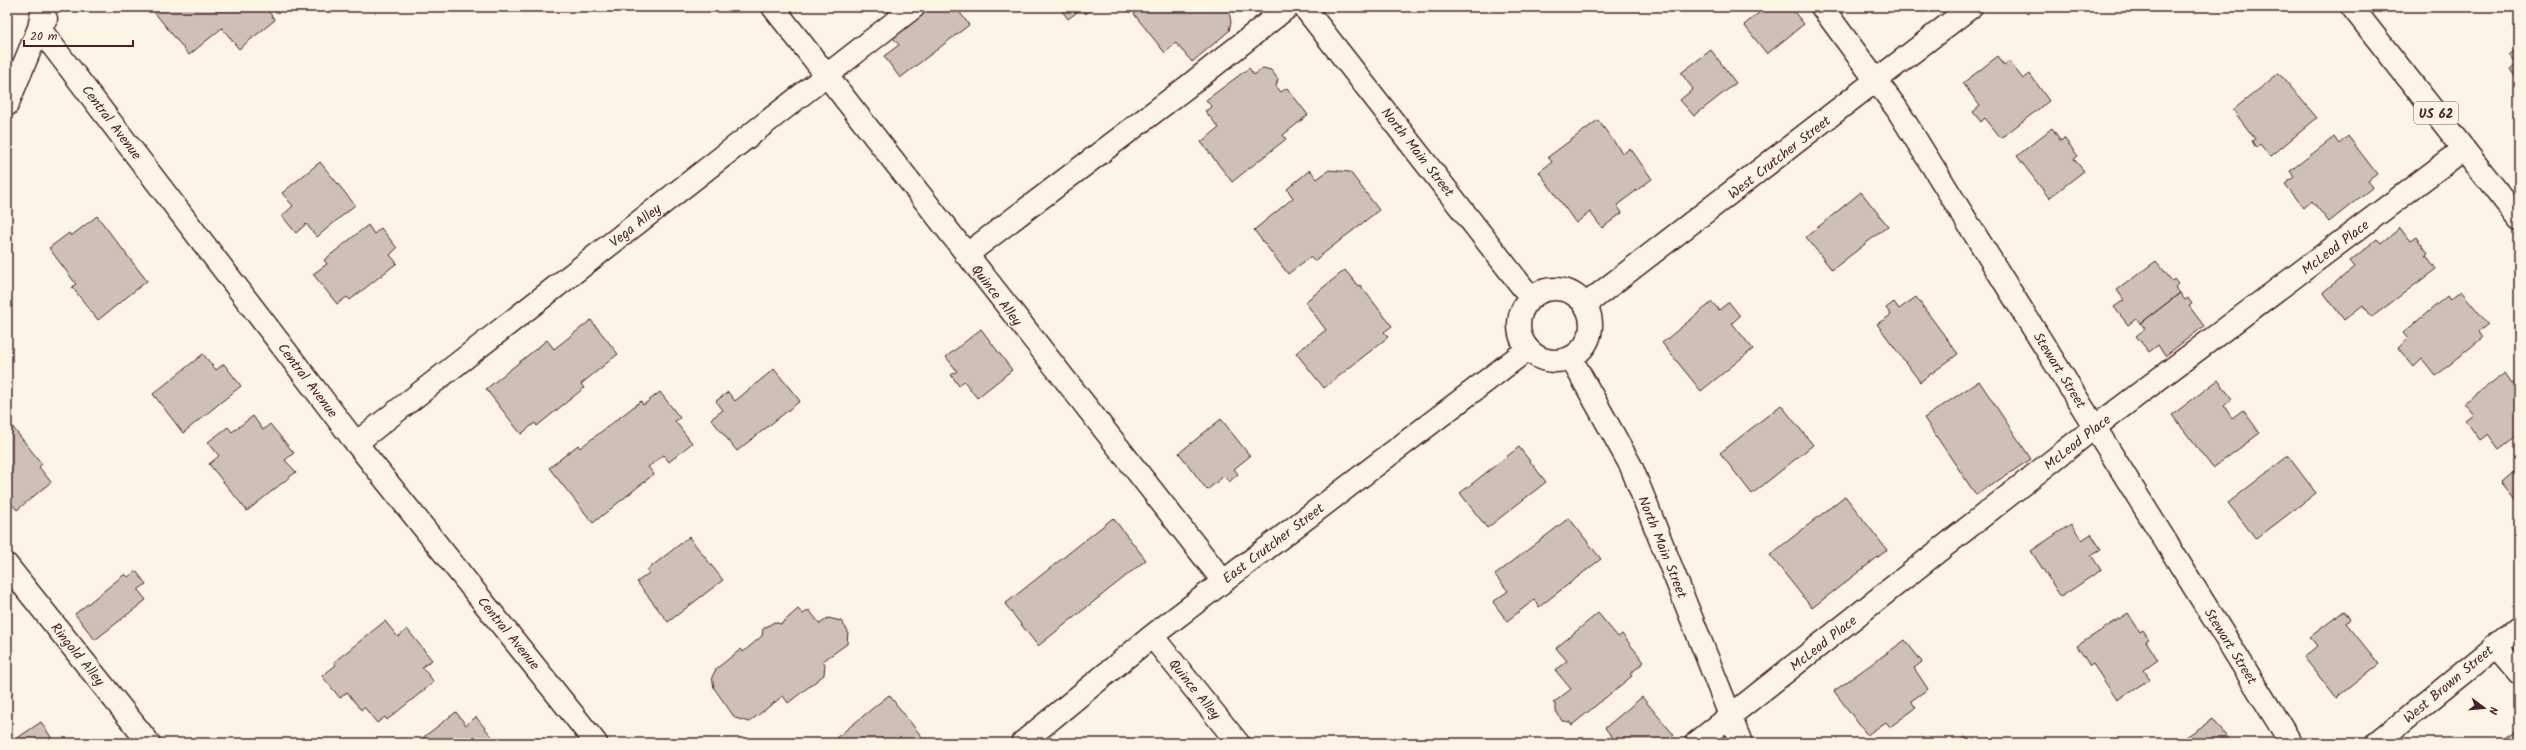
<svg xmlns="http://www.w3.org/2000/svg" width="2526" height="750" font-family="Kalam,sans-serif">
<style>
.building{fill:#cfc0b7;stroke:#4a1f2b}
.lines{fill:none;stroke-linecap:round;stroke-linejoin:round}
.minor-casing{stroke:#4a1f2b;stroke-width:25}
.major-casing{stroke:#4a1f2b;stroke-width:25}
.minor{stroke:#fcf5e5;stroke-width:22}
.major{stroke:#fcf5e5;stroke-width:22}
.labels{text-anchor:middle;stroke-width:3;stroke-linejoin:round;paint-order:stroke}
.shield{fill:#fcf5e5;stroke:#7f5f63;stroke-width:1}
.shield-label{font-size:13px;font-weight:bold;fill:#4a1f2b}
.street-label{font-size:14px;fill:#4a1f2b;stroke:#fcf5e5}
</style>
<rect width="100%" height="100%" fill="#fcf5e5"/>
<filter id="ink" filterUnits="userSpaceOnUse"><feTurbulence type="fractalNoise" baseFrequency=".025" numOctaves="2"/><feDisplacementMap in="SourceGraphic" scale="8" xChannelSelector="R" yChannelSelector="G"/><feConvolveMatrix kernelMatrix="1 2 1 2 8 2 1 2 1" color-interpolation-filters="sRGB"/></filter>
<g filter="url(#ink)">
<!-- building -->
<path class="building" d="M150,7H265L275,20L239,49L222,28L189,55Z
M922,7H956L969,25L900,78L884,56L899,45L889,33Z
M1059,7H1094L1086,14L1081,9L1068,19Z
M1142,7H1225L1229,12L1231,22L1229,31L1192,62L1176,43L1165,53L1134,14Z
M1766,7H1790L1804,24L1767,54L1744,25Z
M2519,48V81L2510,70L2517,64L2510,55Z
M1711,50L1736,83L1694,116L1680,100L1693,89L1681,73Z
M1998,56L2004,65L2009,61L2023,79L2030,74L2049,101L2001,138L1985,118L1981,122L1973,112L1980,106L1963,83Z
M1249,68L1254,75L1263,68L1271,70L1278,79L1276,86L1281,92L1287,88L1308,115L1283,135L1286,139L1232,182L1201,142L1219,128L1205,111L1212,107L1206,100Z
M2279,73L2317,118L2270,157L2260,144L2256,148L2252,141L2255,139L2233,110Z
M1598,120L1623,154L1630,148L1652,179L1617,205L1622,213L1602,228L1590,212L1576,223L1539,172L1552,162L1548,157Z
M2052,128L2061,141L2064,138L2078,156L2074,159L2084,171L2049,198L2017,156Z
M2348,136L2377,174L2368,181L2373,187L2329,222L2312,201L2304,208L2285,184L2294,177L2290,171L2334,137L2339,144Z
M320,162L355,205L317,237L306,224L296,233L282,216L293,206L282,193Z
M1310,170L1317,179L1329,170L1350,172L1379,210L1314,261L1310,257L1288,274L1254,230L1293,198L1287,189Z
M1861,192L1888,226L1832,270L1806,237Z
M97,216L147,281L98,320L72,287L76,284L49,248L69,233L71,236Z
M368,225L374,234L381,228L397,248L390,255L397,263L350,300L347,297L337,304L313,274L327,264L324,260Z
M2400,228L2410,241L2416,237L2428,253L2426,255L2436,269L2372,317L2363,305L2344,320L2323,292L2355,267L2350,261L2377,239L2381,244Z
M2156,261L2172,281L2174,279L2178,284L2175,287L2180,293L2141,323L2136,319L2128,325L2114,307L2124,300L2117,290Z
M1345,270L1358,286L1360,285L1392,326L1384,332L1388,337L1324,388L1296,353L1326,330L1305,302Z
M2461,291L2488,324L2478,332L2482,338L2436,376L2422,359L2414,367L2398,348L2408,339L2403,333L2447,296L2450,300Z
M2180,293L2185,300L2188,298L2192,304L2189,306L2204,326L2165,356L2158,345L2149,352L2136,336L2145,329L2141,323Z
M1916,297L1958,354L1920,382L1877,324L1891,315L1886,308L1894,302L1899,309Z
M1712,302L1719,310L1729,302L1740,316L1732,323L1753,349L1701,391L1662,343Z
M591,320L618,354L581,384L584,388L537,426L535,423L521,434L486,389L547,340L554,349Z
M981,329L1012,370L977,398L964,381L959,386L951,375L957,371L946,357Z
M203,354L216,370L224,364L241,386L183,433L153,394Z
M774,369L800,401L737,451L711,419L723,410L716,401L728,392L735,401Z
M2505,373L2512,383L2519,378V434L2499,449L2488,434L2480,440L2466,421L2474,415L2464,403Z
M2218,380L2232,399L2224,406L2232,418L2243,410L2260,433L2213,468L2172,415Z
M1979,381L2031,459L1976,495L1924,418Z
M660,392L680,418L675,421L692,443L669,462L664,455L648,467L654,474L593,523L549,468L578,445L580,448L641,401L643,405Z
M1781,405L1813,445L1752,494L1720,453Z
M253,416L263,430L270,424L294,453L285,460L296,472L247,511L209,464L219,456L208,442L228,427L232,432Z
M1221,419L1250,456L1234,469L1238,474L1229,482L1224,476L1207,490L1179,453Z
M7,420L42,464L39,467L51,482L17,510L7,498Z
M1519,447L1546,482L1487,528L1460,493Z
M2288,456L2316,493L2256,539L2228,503Z
M2519,468V504L2502,483Z
M1845,496L1887,550L1812,608L1770,555Z
M1113,518L1146,560L1038,646L1005,604Z
M1569,518L1601,559L1539,607L1534,600L1507,621L1493,602L1508,591L1495,575Z
M2071,524L2082,540L2091,534L2101,549L2091,555L2101,570L2061,597L2031,551Z
M689,537L723,580L668,622L637,582L649,573L647,570Z
M136,571L146,584L138,590L146,600L95,640L75,614L125,574L128,577Z
M798,609L803,614L809,610L820,624L828,618L841,621L848,631L847,644L823,661L825,664L824,675L788,703L783,696L749,722L735,718L714,688L712,677L716,669L741,649L743,652L762,636L763,629L774,622L781,624Z
M2344,611L2350,619L2346,623L2379,664L2336,698L2304,657L2317,646L2310,637Z
M1598,613L1618,637L1622,634L1644,662L1630,674L1632,676L1572,725L1570,722L1562,721L1556,711V705L1553,703L1571,689L1555,670L1567,661L1556,648Z
M2128,613L2140,632L2143,630L2149,639L2146,641L2158,660L2144,670L2150,679L2117,700L2093,664L2090,666L2077,646Z
M385,621L398,637L407,629L432,660L422,667L434,682L387,720L385,717L377,723L364,707L361,710L347,692L340,698L322,676L336,665L334,662Z
M1905,640L1922,662L1914,668L1928,689L1911,701L1916,708L1890,727L1886,722L1867,735L1834,691Z
M889,695L922,737L915,743H830Z
M1642,697L1674,735L1664,743H1606L1613,738L1605,728Z
M456,712L466,725L476,717L497,743H416Z
M2213,719L2231,743H2181L2184,741L2183,739Z
M41,722L55,743H10Z
M2519,728V743H2505L2503,740Z
M1965,737L1970,743H1957Z"/>
<g class="lines">
<!-- minor casing -->
<g class="minor-casing">
<path id="minor" d="M43,7L39,28L356,443L596,743
M773,7L1223,581
M1304,7L1531,298
M1822,7L1897,109L2291,743
M7,105L39,28L46,19
M966,255L1187,87L1288,7
M1519 325a36 36 0 1 1 72 0a36 36 0 1 1-72 0Z
M1585,305L1971,7
M1571,358L1631,466L1741,743
M356,443L914,7
M7,565L149,743
M1152,636L1238,743
M2495,645L2519,673
M1022,743L1152,636L1528,349
M1696,743L2095,427L2464,149
M2377,743L2519,627"/>
</g>
<!-- major casing -->
<g class="major-casing">
<path id="major" d="M2352,7L2519,219"/>
</g>
<!-- minor -->
<use href="#minor" class="minor"/>
<!-- major -->
<use href="#major" class="major"/>
</g>
</g>
<g class="labels">
<!-- shield labels -->
<rect class="shield" x="2414" y="102" width="44" height="22" rx="3"/>
<g class="shield-label">
<text x="2436" y="118">US 62</text>
</g>
<!-- street labels -->
<g class="street-label">
<text transform="translate(112 122) rotate(53)" y="5">Central Avenue</text>
<text transform="translate(1418 152) rotate(52)" y="5">North Main Street</text>
<text transform="translate(1779 157) rotate(-38)" y="5">West Crutcher Street</text>
<text transform="translate(635 225) rotate(-38)" y="5">Vega Alley</text>
<text transform="translate(2335 247) rotate(-37)" y="5">McLeod Place</text>
<text transform="translate(997 295) rotate(52)" y="5">Quince Alley</text>
<text transform="translate(2060 370) rotate(58)" y="5">Stewart Street</text>
<text transform="translate(308 380) rotate(53)" y="5">Central Avenue</text>
<text transform="translate(2077 442) rotate(-38)" y="5">McLeod Place</text>
<text transform="translate(1273 543) rotate(-37)" y="5">East Crutcher Street</text>
<text transform="translate(1663 547) rotate(68)" y="5">North Main Street</text>
<text transform="translate(509 633) rotate(51)" y="5">Central Avenue</text>
<text transform="translate(1823 643) rotate(-38)" y="5">McLeod Place</text>
<text transform="translate(2231 646) rotate(58)" y="5">Stewart Street</text>
<text transform="translate(78 654) rotate(51)" y="5">Ringold Alley</text>
<text transform="translate(2448 684) rotate(-40)" y="5">West Brown Street</text>
<text transform="translate(1195 689) rotate(51)" y="5">Quince Alley</text>
</g>
</g>
<!-- margin -->
<rect width="2526" height="750" fill="none" stroke="#fcf5e5" stroke-width="24"/>
<rect x="12" y="12" width="2502" height="726" fill="none" stroke="#4a1f2b" stroke-width="1.5" filter="url(#ink)"/>
<!-- north arrow -->
<g transform="translate(2484 708) rotate(106)" stroke="#fcf5e5" stroke-width="3" paint-order="stroke">
<path d="M0-3L7 15L0 10L-7 15Z" fill="#4a1f2b"/>
<text y="-6" font-size="11" font-weight="bold" text-anchor="middle" fill="#4a1f2b">N</text>
</g>
<!-- scale -->
<path d="M24 40v6h109v-6" fill="none" stroke="#4a1f2b" stroke-width="2"/>
<text x="30" y="40" font-size="12" fill="#4a1f2b" stroke="#fcf5e5" stroke-width="3" paint-order="stroke">20 m</text>
</svg>
